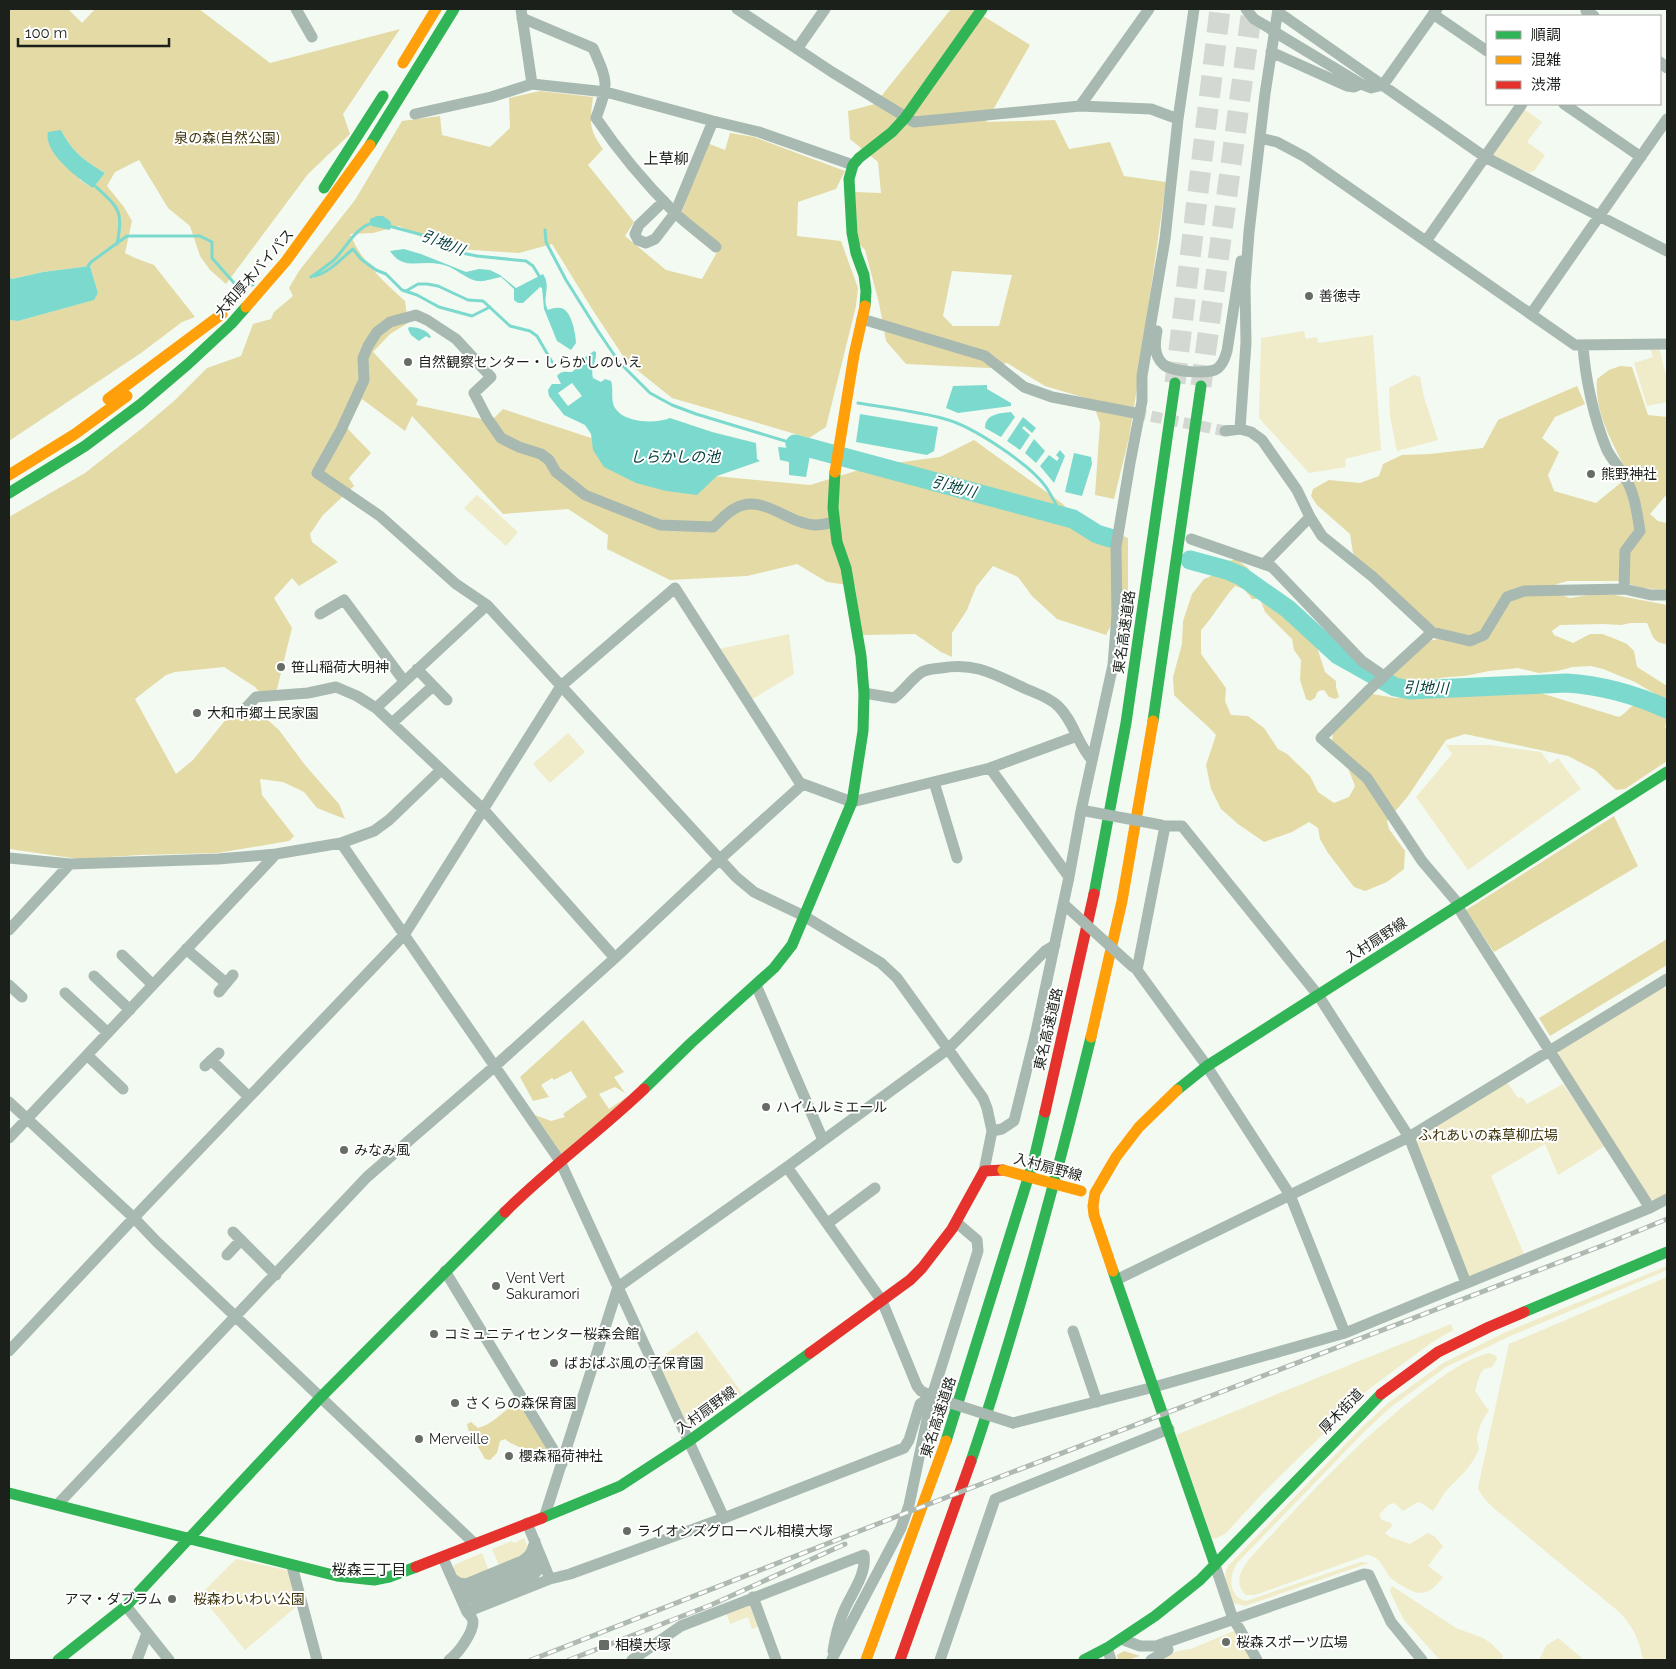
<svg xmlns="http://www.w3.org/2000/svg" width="1676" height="1669" font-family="Raleway,'Noto Sans JP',sans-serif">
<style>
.green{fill:#f0ebc9}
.forest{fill:#e4daa5;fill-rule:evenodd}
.water{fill:#7cd9ce}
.pier{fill:#f3faf2}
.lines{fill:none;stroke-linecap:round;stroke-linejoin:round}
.stream{stroke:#7cd9ce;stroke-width:3}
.river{stroke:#7cd9ce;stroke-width:19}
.street-tunnel{stroke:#d3d9d2;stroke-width:11;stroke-dasharray:11 5.5;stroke-linecap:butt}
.highway-tunnel{stroke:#d3d9d2;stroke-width:21;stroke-dasharray:21 11;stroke-linecap:butt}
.street{stroke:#a7b9b0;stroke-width:11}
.fast{stroke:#30b455;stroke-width:11}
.slow{stroke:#ff9f0a;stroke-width:11}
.jam{stroke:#e5322d;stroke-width:11}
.rail-casing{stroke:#aeb9b1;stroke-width:5}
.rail{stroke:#fff;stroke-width:3;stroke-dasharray:9;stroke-linecap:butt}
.street-bridge{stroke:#a7b9b0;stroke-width:11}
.slow-bridge{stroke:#ff9f0a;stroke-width:11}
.poi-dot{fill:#676c66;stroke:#fff;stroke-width:2}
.labels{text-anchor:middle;stroke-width:4;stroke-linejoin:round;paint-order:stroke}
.park-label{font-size:14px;fill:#3f350d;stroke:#fff}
.street-label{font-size:14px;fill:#1b201a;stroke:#fff}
.poi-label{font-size:14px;fill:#1b201a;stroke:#fff;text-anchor:start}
.neighbourhood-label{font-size:15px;fill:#1b201a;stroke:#fff}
.water-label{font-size:15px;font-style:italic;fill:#04413c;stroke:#fff}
</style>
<rect width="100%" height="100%" fill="#f3faf2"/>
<!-- green -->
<path class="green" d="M1524,109L1542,122L1527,142L1545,155L1535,170L1529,173L1494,156L1493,153Z
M1304,331L1306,339L1317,337L1318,343L1373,335L1381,450L1345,459L1346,467L1309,473L1259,418L1261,338Z
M1650,348H1659L1667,379V402L1647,406L1634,363L1653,357Z
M1414,375L1420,377L1424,397L1438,440L1397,451L1390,417L1389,388Z
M477,495L518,532L506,546L464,508Z
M789,634L794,674L751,700L719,649Z
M568,733L585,752L550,783L533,764Z
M1446,745H1490L1541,752L1550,764L1558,758L1581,789L1468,870L1416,797L1452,754Z
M1663,986L1667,992V1194L1655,1200L1650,1199L1558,1056L1560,1048Z
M1506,1081L1518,1098L1522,1097L1527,1104L1563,1084L1605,1146L1558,1175L1545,1144L1491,1176L1524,1254L1469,1278L1414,1139Z
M1667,1266V1270L1508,1337L1446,1367L1391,1407L1365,1431L1238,1562C1229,1574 1227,1596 1246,1601L1361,1562L1369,1563L1245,1606L1233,1603C1229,1591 1221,1578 1228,1566L1361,1428L1388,1403L1443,1363L1506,1332Z
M1667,1277V1660H1643C1640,1641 1632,1624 1618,1611C1583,1582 1548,1554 1513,1524C1502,1514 1484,1503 1478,1488L1509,1344Z
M1451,1324L1453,1330L1431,1343L1369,1389L1264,1492L1225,1534L1215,1539L1212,1538L1176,1435Z
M697,1331L742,1393L691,1430L688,1429L657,1360Z
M1489,1353L1496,1356L1497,1359L1492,1367L1484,1369L1480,1374L1475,1391L1489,1411C1483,1417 1477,1431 1477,1440C1477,1444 1480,1447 1478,1451C1472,1467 1457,1479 1446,1491C1441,1497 1438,1505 1433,1511L1423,1504L1418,1502L1403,1511L1394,1503L1388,1505L1379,1515L1382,1520L1391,1523L1392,1526L1385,1533L1390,1537L1410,1544L1428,1533L1434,1536L1443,1546L1428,1566L1443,1577C1431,1593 1423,1598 1404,1587C1400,1584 1395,1582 1391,1578C1383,1569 1381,1556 1367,1555L1255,1595H1246C1233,1583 1241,1570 1250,1558C1305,1499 1359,1439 1423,1391C1443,1376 1465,1359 1489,1353Z
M524,1538L528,1547L525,1556L500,1567L492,1549L512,1541L514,1543Z
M482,1553L489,1571C478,1576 451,1587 454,1565Z
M236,1559L290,1571L297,1606L245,1650L200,1595Z
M1392,1586L1456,1628L1483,1638L1492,1644L1503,1656L1501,1660H1440L1404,1620L1391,1594L1390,1590Z
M751,1603L760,1626L752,1629L748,1617L730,1624L726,1612Z
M1236,1630L1254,1660H1160C1170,1654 1179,1649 1191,1649Z
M1558,1638L1584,1660H1539L1546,1646Z"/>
<!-- forest -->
<path class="forest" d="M9,9H68L82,23L95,9H199L270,63L400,29L343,114L350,134L308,174L226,284L210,270L200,256L190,226L168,208L139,160L115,172L107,186L124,207L132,221L125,253L135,258L154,265L195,317L182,322L141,353L9,441V320L18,321L93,300L98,293L90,266L43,272L12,279L9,276ZM61,130C73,153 84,160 105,173L93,188L80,180Z
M951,9H972L1030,45L986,122L1055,120L1069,149L1110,142L1124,176L1166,182L1137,388L1129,438L1114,499L1095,495L1100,423L1092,400L1045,386L1007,363L989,368L906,364L886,341L879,303L865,250L858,243L855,192L881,193L878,162L850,139L848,111L875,104ZM952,271L1012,275L999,326H953L943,316Z
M540,91L593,97C590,122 588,128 603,149L588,165L634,222L625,236L666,270L702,279L721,245L681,214L707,143L725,150L730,133L754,137L845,171L836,189L798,202L797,236L841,241L858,288L856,306L826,427L809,438L672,398L627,362L592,309L552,244L519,253L443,248L399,226L373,233L350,234C361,261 384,282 405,301L408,323L390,334L373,352L418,400L416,405L491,421L503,409L704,475L810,485L872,466L940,457L974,440L1063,504L1070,512L1128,538V592L1106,635L1057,619L1032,596L1018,577L993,566L976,587L967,610L952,633V657L941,652L915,634L862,635L855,586L827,582L797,564L747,576L670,580L607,549L608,535L568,509L503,514L412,416L405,431L362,399L347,428L371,453L349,478L354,486L323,515L310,534L312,542L338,562L299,586L292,578L274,598L292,628L277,689L267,701L255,687L224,667L175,672L166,675L135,699L176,774L193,760L236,707L259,712L279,730L305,765L339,804L345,819L317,808L304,792L283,782L260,779L262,795L294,836L289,841L218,853L140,855L79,859L9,849V517L85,473L141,429L174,401L207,368L241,356L253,324L271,319L274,312L293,296L289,288L299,271L355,200L402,121L440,116L442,135L490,147L510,128L509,98Z
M1620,366L1632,367L1648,415L1667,417V494L1650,514L1658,521L1667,523V590L1642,588L1619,581H1568L1557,584L1553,588L1554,593L1570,598L1594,594L1615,595L1667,605V644C1652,643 1653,635 1647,623H1631L1621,625L1603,624L1560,625L1552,631L1554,635L1573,643L1590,634H1602L1613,638L1627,644L1634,651L1637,667L1667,686V701L1635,682L1603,669L1591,666L1573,667L1557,671L1539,673L1518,668L1489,671L1465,676L1448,677L1408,683H1398L1389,679L1424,642L1438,639L1356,559L1353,553L1350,534L1317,505L1311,496L1313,489L1329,480L1360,483L1379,476L1383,464L1402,455L1430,454L1483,448L1498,420L1577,386L1585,404L1555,417L1542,438L1559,452L1548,475L1554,491L1596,503L1629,476C1614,445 1594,414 1597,379L1609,370Z
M1236,559L1248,568L1263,594L1286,612L1294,624L1314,638L1325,672L1336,681V687L1339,697L1335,699L1329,697L1324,690C1317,690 1317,693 1315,698L1310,701L1306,699L1300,680L1301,660L1294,650L1292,639L1265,612L1260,599H1252L1244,589L1235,586C1222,600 1214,616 1201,630V654L1226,688L1225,701L1231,715L1248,716L1264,728L1278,749L1287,754L1310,776L1318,792L1334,803L1349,797L1355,786L1342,753L1332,742L1333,732L1372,694L1396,698L1488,690L1534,691L1619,717C1625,714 1627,710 1631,707C1640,701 1662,711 1667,719L1665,727L1667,731V761L1625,789L1616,790L1595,770L1568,756L1465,734L1446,740L1408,796L1387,821L1389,829L1405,851L1404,869L1387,882L1365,891L1354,887L1328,853L1320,839L1318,828L1309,822L1292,832L1264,842L1238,824L1221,809L1211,789L1206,765L1216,735C1203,720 1187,709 1174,695L1173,677L1182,644L1183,621L1192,594L1204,579L1216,574L1223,563Z
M1614,816L1638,866L1494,952L1466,910Z
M1667,939V965L1550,1036L1539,1018Z
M583,1020L624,1072L614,1077L625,1093L615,1087L599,1094L609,1109L642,1087L562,1154L535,1115L551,1121L565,1117L563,1114L587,1097L571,1071L554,1080L552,1078L541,1085L549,1097L533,1101L520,1077Z
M516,1402L523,1404L546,1446L547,1450L538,1464L532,1463C531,1459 530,1454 527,1452C523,1447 511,1445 505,1439L500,1441L497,1453L490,1460L485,1459L468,1429L467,1424L471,1422L478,1428C493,1424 504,1411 516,1402Z
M1124,1651L1140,1656L1127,1660H1118L1117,1655Z"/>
<!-- water -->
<path class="water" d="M61,130C73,153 84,160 105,173L93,188C78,179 43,152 48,132Z
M377,216H383L391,222L390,230L372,226L370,223V219Z
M404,249L421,254L466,272L479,269L490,270L500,275L516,288L543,274C552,287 541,298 548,310C551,309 556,307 560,308C571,308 576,334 576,343L571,350L557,341L544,309L542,288L540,287L523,303H518L514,300V289L501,277C494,278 484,282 478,281C466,280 455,266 439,264C420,260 403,271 390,251Z
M90,266L98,293L94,300L18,321L9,320V276L12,279L43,272Z
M409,327C417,327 428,330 431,337L429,338L426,336L419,341L411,335L408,329Z
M594,351L596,352C597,361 590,369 593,378L601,382L605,379L611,381C614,390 610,400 615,408C624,423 656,424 670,418L712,432L756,443L757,459L760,461L717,476L697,495L666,491L636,483L604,467L593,450L591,434L585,425L564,415L549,396L548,390L552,384H561L557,376C562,370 565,372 572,372L579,366L580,361Z
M987,385V389L1011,403V406L958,413L946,408L953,386Z
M1011,412L1015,417L1001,437L985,428C985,414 1000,413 1011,412Z
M860,414L938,427L934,451L927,455L856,442Z
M1023,417L1036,428L1032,433L1024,426L1022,428L1030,435L1020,450L1007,441Z
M1034,439L1045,451L1036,463L1025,453Z
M778,447L811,450L806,477L789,475V462L780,460Z
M1060,450L1065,456L1054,483L1040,466L1049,455L1057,461L1059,458L1056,455Z
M1074,453L1091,457L1092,464L1082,496L1065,492Z"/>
<!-- pier -->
<path class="pier" d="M572,383L582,396L568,406L558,393Z"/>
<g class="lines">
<!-- stream -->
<path class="stream" d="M95,186C119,208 124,211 117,244
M389,226L430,237L462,253L477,256L526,261L533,266L541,279
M545,230L546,242L566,280L598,331L619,362L650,393L672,405L696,414L795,444L793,452
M88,270V266L91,262L127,236H200L212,242V258L235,284L242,286L253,285
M315,276C330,272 341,259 353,249L361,259L376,270L386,274L402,290L417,295L439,307L472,316L490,307
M311,277C319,271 327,266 334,260C345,249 358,224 374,223
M406,291L418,284H427L438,286L468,300L483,301L510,326L530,331L537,336L552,362
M858,403C887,408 917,411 945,419C972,426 1030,464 1046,487C1052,496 1057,507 1063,517"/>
<!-- river -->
<path class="river" d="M795,444L1073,519L1097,534L1110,538
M1190,560L1227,570L1241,576L1288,609L1338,655L1395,687L1410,690L1566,683C1600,685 1636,695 1667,709"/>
<!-- street-tunnel -->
<path class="street-tunnel" d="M1135,413L1225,431"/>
<!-- highway-tunnel -->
<path class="highway-tunnel" d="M1175,383L1220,9
M1201,386L1252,9"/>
<!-- street -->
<path class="street" d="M296,9L312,37
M521,9L532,84L606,92L713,121L759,132L853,165
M737,9L832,72L914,122L1080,106L1151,109L1178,119
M1246,9L1254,19L1266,26
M1586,11L1594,16
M1278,12L1485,157L1667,251
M1433,14L1487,51
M522,18L593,48C608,82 609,83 596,118C619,152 646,184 675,213C688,225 703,236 716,247
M1278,34L1361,84L1371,88L1383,85L1437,9
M797,49L825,9
M1271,52L1347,86L1354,87L1361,84
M1660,62L1667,68
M1564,104L1641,157
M1080,106L1149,9
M415,114L491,97L532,84
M1260,138L1277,142L1305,157L1575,345L1667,344
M664,201L639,225L635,234L638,240L646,243L655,239L675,213L713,121
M1426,241L1522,104
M1531,314L1667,119
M862,319L985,356L1024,387L1052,397L1135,413
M1157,331C1155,341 1153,355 1163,364C1171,372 1210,375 1218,368C1224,363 1225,357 1227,351L1241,261
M1583,345C1585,378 1594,419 1607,450C1612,460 1621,469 1626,479C1635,495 1637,513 1640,531L1625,551L1624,589
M1240,429L1246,343L1245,285L1249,232L1265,94L1278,9
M1225,431L1240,429L1251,432L1262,440L1297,490L1310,517L1322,536L1373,577L1432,632L1470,641L1484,635L1507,597L1524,591L1624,589L1651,595H1667
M834,523C828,523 821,525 815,525C787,524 762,492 734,509C726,513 720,521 713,527L660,525L585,495L556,472L549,460L541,454L519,447L501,438L487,418L474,393L491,377L456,339L427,320L416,315L390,322L377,332L368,346L363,358L364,380L341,430L317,473L380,516L456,584L487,605L736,877L754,892L804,916L881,963L897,978L948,1049L983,1098L987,1108L992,1131L984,1171
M1191,539L1272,567L1362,661L1384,676
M1264,564L1310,517
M487,605L376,708L483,809L615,958
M320,614L344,600L404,681
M417,669L447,700
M864,693L894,698C904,691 912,678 922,672C928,669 934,669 941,668C975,662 994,674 1024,688C1035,693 1049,697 1058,706C1073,720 1078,745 1092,760
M242,712L256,697L308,693L336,687L357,696L376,708
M392,723L433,686
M990,768L1069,877
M934,782L957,858
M341,843L560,1161L724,1518
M9,858L70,864L218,859L276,854L341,843L374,831L389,820L441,770
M9,930L70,864
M186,949L226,983
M122,955L153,985
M94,976L130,1010
M9,985L22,997
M756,985L823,1140
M219,992L233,975
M65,993L108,1033
M87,1055L123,1089
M211,1060L249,1097
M205,1066L219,1053
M9,1102L134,1218L157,1242L475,1544
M992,1131L1002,1129L1014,1121L1036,1032L1069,877L1081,811L1113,665L1117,615L1116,547L1130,463L1142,401V376L1165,239L1178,119L1194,9
M9,1138L276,854
M787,1167L882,1301L917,1386L921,1391L936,1398
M1650,1208L1667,1199
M828,1223L875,1188
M233,1232L276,1275
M227,1255L241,1240
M445,1271L562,1464
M1116,1280L1409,1137L1667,979
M1073,1331L1097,1402
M1345,1333L1290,1195L1204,1062L1137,970L1165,826H1182L1318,995L1409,1137L1466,1283
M9,1351L145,1206L404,935L561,686L675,588L800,783L803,784
M1013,1423L1154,1387L1345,1333L1650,1208L1461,912L1456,901L1422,861L1367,778L1321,738L1370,689L1432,632
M58,1504L367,1177L495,1066L615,958L720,859L803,784L852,802L990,768L1077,736
M545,1515L618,1287L787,1167L948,1049L1045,951L1055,945
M443,1558L467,1612L550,1579L527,1523
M1215,1565L1233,1619L1239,1628L1257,1660
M292,1566L317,1660
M453,1579L459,1583L466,1584L522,1561C531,1556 532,1551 535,1541
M550,1579L570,1574L724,1518L904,1448L909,1440L920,1404L932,1396
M463,1591L470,1592L526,1569L532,1565L538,1552
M460,1595L467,1599H473L530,1577C538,1572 540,1568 542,1559
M753,1597L776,1660
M126,1606L169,1660
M1121,1639L1140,1646H1156L1364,1574L1369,1575L1391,1622L1422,1660
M1107,1648L1111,1660
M832,1659L901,1528L909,1505L932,1396L978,1251L977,1240L957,1223
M137,1660L147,1633
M449,1660C458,1654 473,1633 473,1622C473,1618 470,1615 467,1612
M632,1660L681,1626L864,1555C867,1575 850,1595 843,1613C838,1625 835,1638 833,1651
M940,1660L995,1499L1169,1429
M1151,1660L1168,1650L1166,1642"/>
<!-- fast -->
<path class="fast" d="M370,145L454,9
M324,188L383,96
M865,306L866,291L864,275L856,253L852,233L849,179L853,165L859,158L892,132L905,118L982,9
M9,493L85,446L141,404L188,364L231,324L246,307
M1153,721L1201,386
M1094,894L1126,723L1175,383
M644,1089L691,1043L774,968L792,945L852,802L863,731L864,693L861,656L846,568L837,542L833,508L835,472
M1177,1090L1207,1066L1667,772
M1113,1271L1215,1565
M1524,1312L1667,1252
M946,1441L1034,1159L1045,1112
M971,1461C1018,1322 1056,1180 1091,1037
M9,1493L337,1576L374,1580L389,1577L416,1567
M542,1518L620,1486L689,1441L810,1353
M58,1660L126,1606L321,1397L505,1212
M1084,1660L1107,1648L1155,1616L1200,1580L1381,1394"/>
<!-- slow -->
<path class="slow" d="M403,63L436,9
M246,307L286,261L370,145
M108,399L222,314
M835,472L854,355L865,306
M9,475L75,434L127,396
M1091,1037L1122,901L1153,721
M1113,1271L1094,1215L1093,1206L1095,1193L1116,1157L1139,1127L1177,1090
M866,1660L946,1441"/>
<!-- jam -->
<path class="jam" d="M1045,1112L1094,894
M505,1212C549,1168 599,1132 644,1089
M810,1353L910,1280L922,1268L952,1229L984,1171L1003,1170
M1381,1394L1438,1352L1489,1327L1524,1312
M416,1567L542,1518
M900,1660L971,1461"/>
<!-- rail casing -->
<g class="rail-casing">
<path id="rail" d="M531,1660L885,1521L1604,1245L1667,1219
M569,1660L711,1605L845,1544"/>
</g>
<!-- rail -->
<use href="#rail" class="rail"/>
<!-- street-bridge -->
<path class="street-bridge" d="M1266,26L1278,34
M1086,811L1161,825
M1067,907L1133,967
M938,1399L1013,1423"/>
<!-- slow-bridge -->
<path class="slow-bridge" d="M1003,1170L1081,1191"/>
</g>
<!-- markers -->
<g class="poi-dot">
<circle cx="1309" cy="296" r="5"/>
<circle cx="408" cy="362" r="5"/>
<circle cx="1591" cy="474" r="5"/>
<circle cx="281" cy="667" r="5"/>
<circle cx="197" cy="713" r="5"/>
<circle cx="766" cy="1107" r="5"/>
<circle cx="344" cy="1150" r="5"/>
<circle cx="496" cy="1286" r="5"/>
<circle cx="434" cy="1334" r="5"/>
<circle cx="554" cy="1363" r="5"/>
<circle cx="455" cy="1403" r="5"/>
<circle cx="419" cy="1439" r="5"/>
<circle cx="509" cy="1456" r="5"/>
<circle cx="627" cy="1531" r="5"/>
<circle cx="172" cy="1599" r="5"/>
<circle cx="1226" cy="1642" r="5"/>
<rect x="598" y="1639" width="12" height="12" rx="2.5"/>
</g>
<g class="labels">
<!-- park labels -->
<g class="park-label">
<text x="227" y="143">泉の森(自然公園)</text>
<text x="1488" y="1140">ふれあいの森草柳広場</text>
<text x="249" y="1604">桜森わいわい公園</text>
</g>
<!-- street labels -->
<g class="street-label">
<text transform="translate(254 273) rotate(-49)" y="5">大和厚木バイパス</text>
<text transform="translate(1124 632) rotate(-82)" y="5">東名高速道路</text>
<text transform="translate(1376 940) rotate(-33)" y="5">入村扇野線</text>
<text transform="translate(1048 1029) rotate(-77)" y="5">東名高速道路</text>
<text transform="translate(1048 1167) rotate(15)" y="5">入村扇野線</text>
<text transform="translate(706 1410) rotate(-36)" y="5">入村扇野線</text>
<text transform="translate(1341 1411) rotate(-46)" y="5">厚木街道</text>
<text transform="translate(938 1417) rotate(-72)" y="5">東名高速道路</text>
</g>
<!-- poi labels -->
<g class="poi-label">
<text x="1319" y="301">善徳寺</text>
<text x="418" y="367">自然観察センター・しらかしのいえ</text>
<text x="1601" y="479">熊野神社</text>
<text x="291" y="672">笹山稲荷大明神</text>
<text x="207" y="718">大和市郷土民家園</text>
<text x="776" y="1112">ハイムルミエール</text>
<text x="354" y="1155">みなみ風</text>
<text x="506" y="1283">Vent Vert<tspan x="506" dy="16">Sakuramori</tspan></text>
<text x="444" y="1339">コミュニティセンター桜森会館</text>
<text x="564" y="1368">ばおばぶ風の子保育園</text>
<text x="465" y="1408">さくらの森保育園</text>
<text x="429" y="1444">Merveille</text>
<text x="519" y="1461">櫻森稲荷神社</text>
<text x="637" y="1536">ライオンズグローベル相模大塚</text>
<text x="162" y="1604" text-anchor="end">アマ・ダブラム</text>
<text x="1236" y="1647">桜森スポーツ広場</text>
<text x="615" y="1650">相模大塚</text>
</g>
<!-- neighbourhood labels -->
<g class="neighbourhood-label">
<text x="666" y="164">上草柳</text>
<text x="369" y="1575">桜森三丁目</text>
</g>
<!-- water labels -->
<g class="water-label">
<text transform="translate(443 243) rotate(21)" y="5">引地川</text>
<text x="675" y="462">しらかしの池</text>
<text transform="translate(954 487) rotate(15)" y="5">引地川</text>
<text transform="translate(1426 688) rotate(1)" y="5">引地川</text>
</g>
</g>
<!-- border -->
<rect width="1676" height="1669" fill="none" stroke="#1b201a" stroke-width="20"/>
<!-- legend -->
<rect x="1486" y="15" width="175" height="90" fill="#ffffff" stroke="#a4a6a3"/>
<rect x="1496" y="31" width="25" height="8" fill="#30b455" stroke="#a4a6a3"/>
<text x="1531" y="40" font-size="15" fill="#1b201a">順調</text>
<rect x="1496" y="56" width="25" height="8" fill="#ff9f0a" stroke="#a4a6a3"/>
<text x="1531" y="65" font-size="15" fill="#1b201a">混雑</text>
<rect x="1496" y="81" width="25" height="8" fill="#e5322d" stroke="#a4a6a3"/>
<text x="1531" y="90" font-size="15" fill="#1b201a">渋滞</text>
<!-- scale -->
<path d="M18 38v8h151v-8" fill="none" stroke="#1b201a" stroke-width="2.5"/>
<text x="25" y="38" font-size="15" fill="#1b201a" stroke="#ffffff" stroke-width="4" paint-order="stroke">100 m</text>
</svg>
